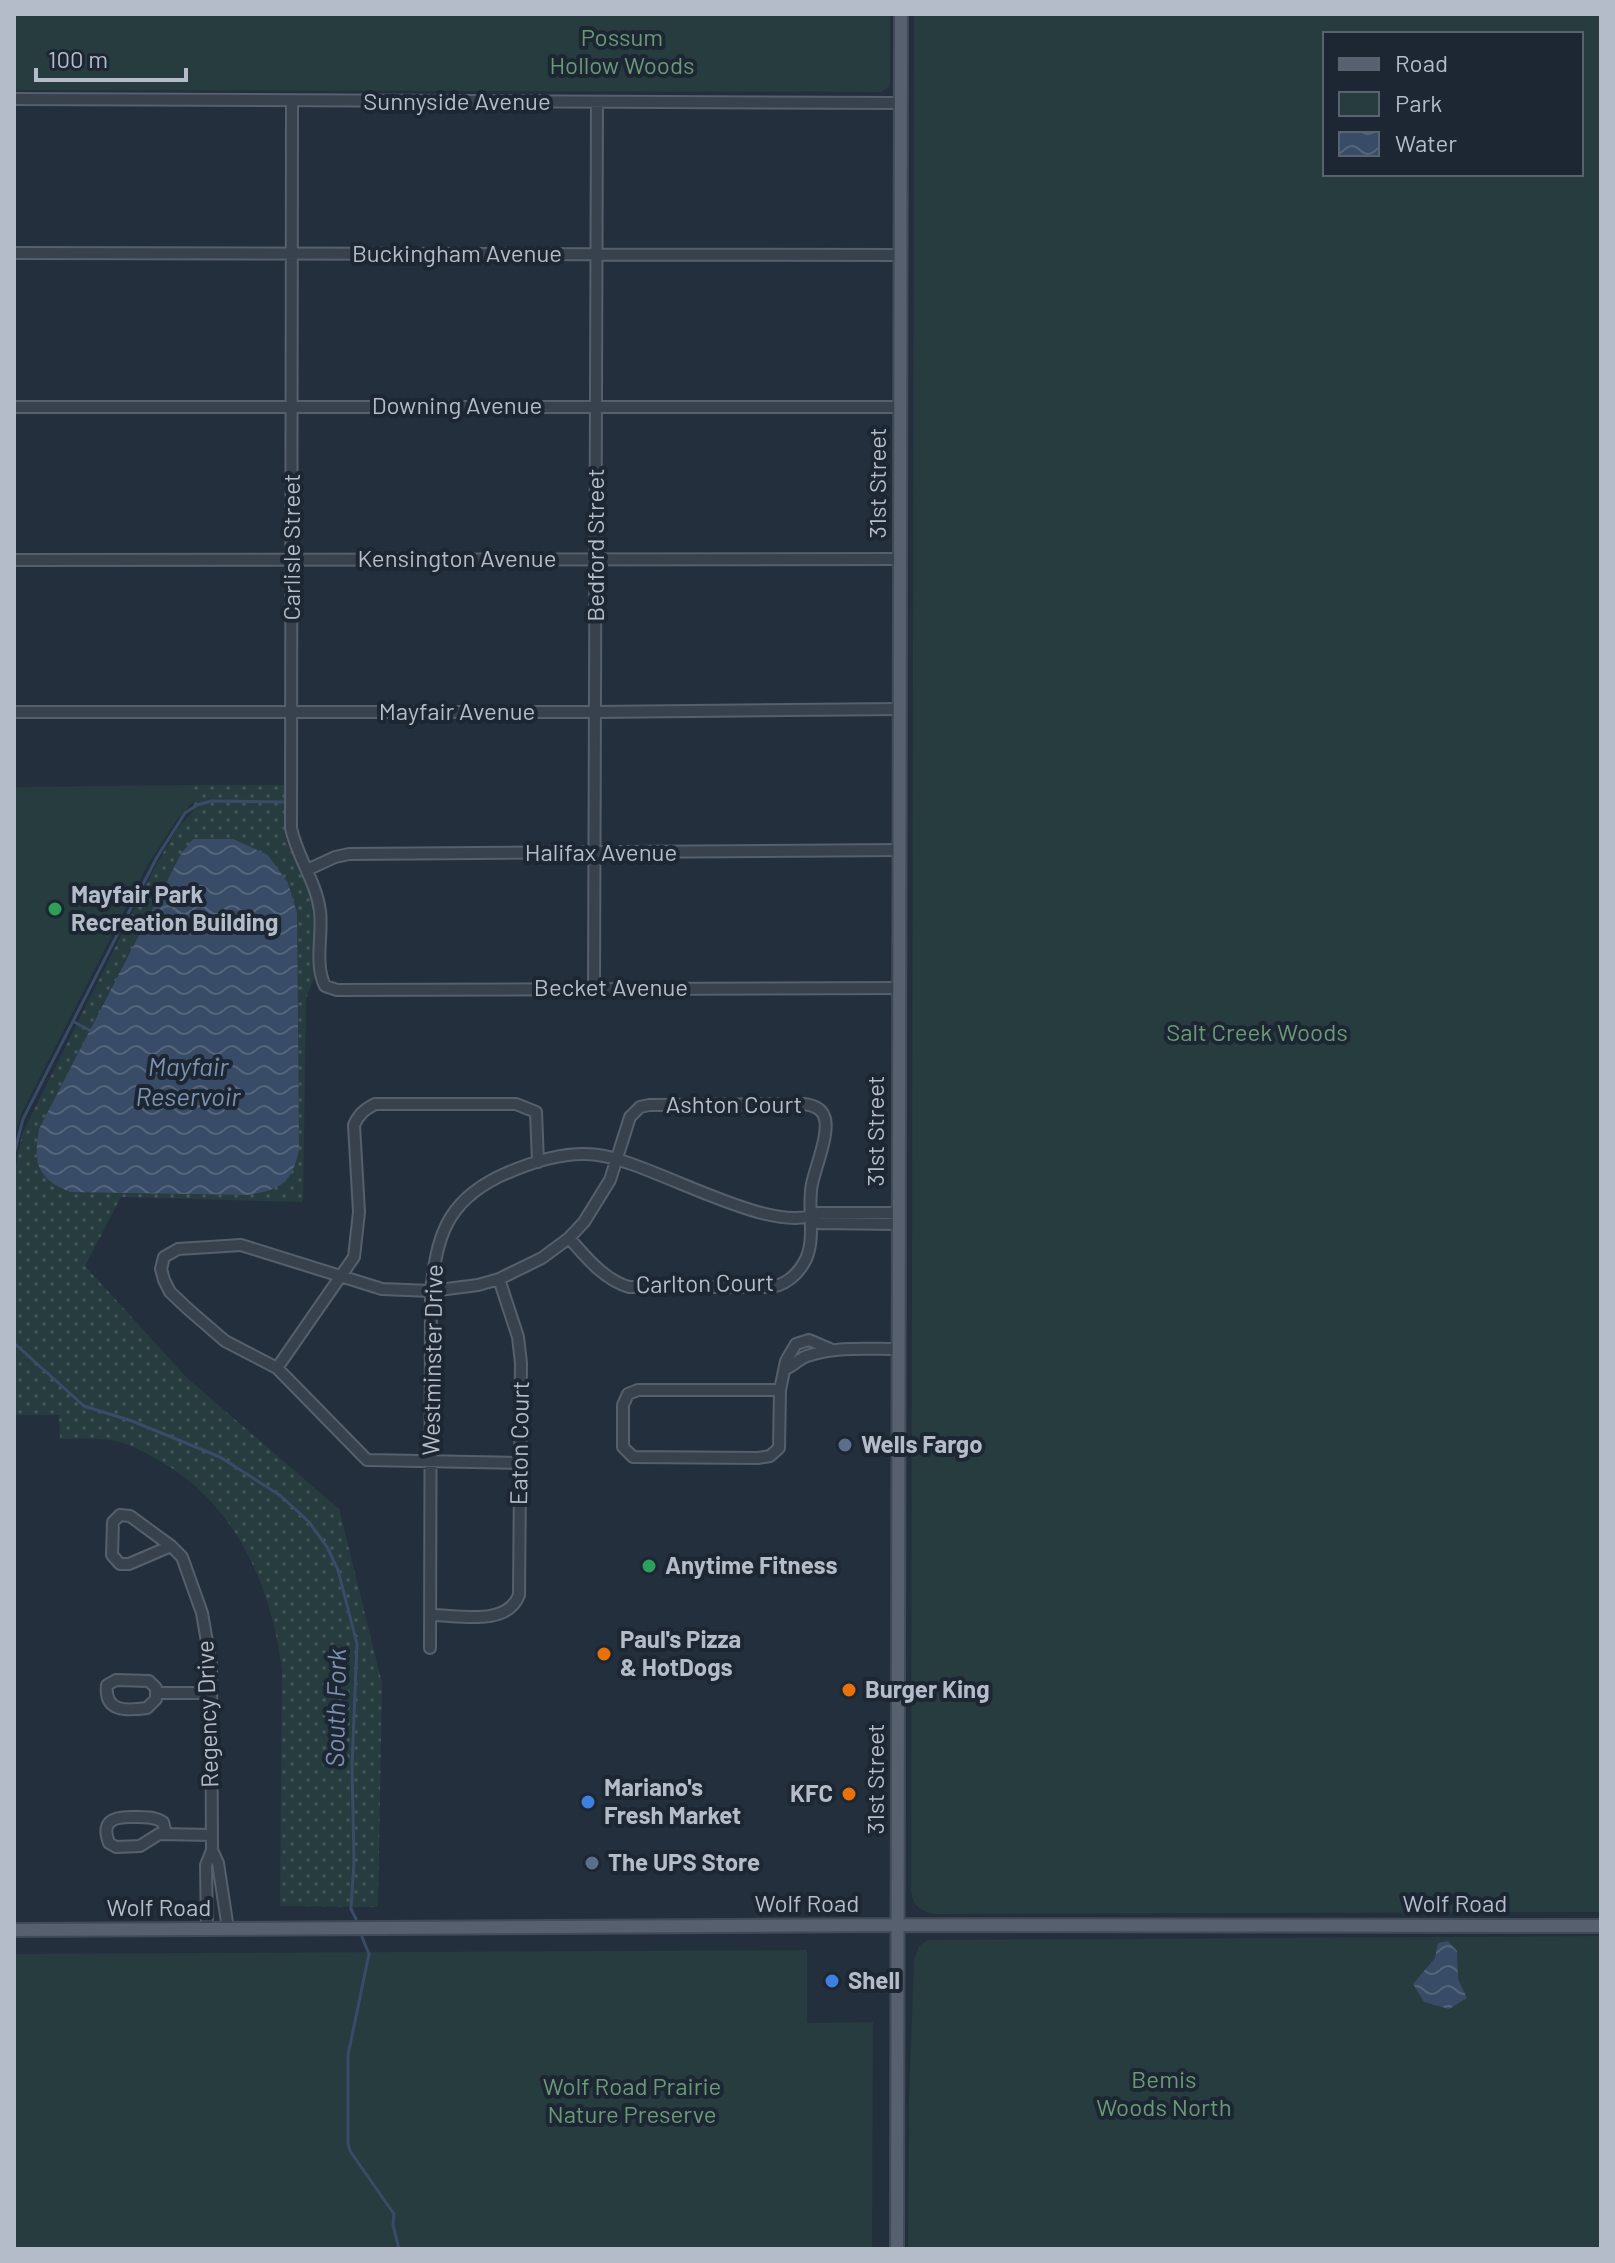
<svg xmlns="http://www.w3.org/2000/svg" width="1615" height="2263" font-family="Barlow,sans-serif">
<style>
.grass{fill:url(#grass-dots)}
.park{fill:#263c3f;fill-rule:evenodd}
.water{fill:url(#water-waves)}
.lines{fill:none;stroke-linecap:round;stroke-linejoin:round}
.stream{stroke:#394c67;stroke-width:3}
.minor-casing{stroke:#565f6c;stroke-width:14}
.major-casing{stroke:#414a57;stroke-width:16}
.minor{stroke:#38414e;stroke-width:10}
.major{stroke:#56606e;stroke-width:12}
.leisure-dot{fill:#2e9e5b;stroke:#1d2633;stroke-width:3}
.service-dot{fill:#5c6f8a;stroke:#1d2633;stroke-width:3}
.food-dot{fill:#e8710a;stroke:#1d2633;stroke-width:3}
.shop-dot{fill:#3f7fe0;stroke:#1d2633;stroke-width:3}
.labels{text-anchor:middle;stroke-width:8;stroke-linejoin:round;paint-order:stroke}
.park-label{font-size:24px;fill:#6b9a76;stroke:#1d2633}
.street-label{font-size:24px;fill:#b4bcc9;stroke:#1d2633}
.poi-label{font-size:24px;font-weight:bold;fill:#b4bcc9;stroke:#1d2633;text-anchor:start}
.water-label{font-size:26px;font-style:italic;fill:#7c92b1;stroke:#1d2633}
</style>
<defs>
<pattern id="grass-dots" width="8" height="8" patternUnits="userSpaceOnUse" patternTransform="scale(2)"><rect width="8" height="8" fill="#263c3f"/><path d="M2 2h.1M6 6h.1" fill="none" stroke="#435659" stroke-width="1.8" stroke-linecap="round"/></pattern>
<pattern id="water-waves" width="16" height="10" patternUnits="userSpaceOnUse" patternTransform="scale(2)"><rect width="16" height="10" fill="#394c67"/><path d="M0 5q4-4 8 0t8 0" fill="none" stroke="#53647b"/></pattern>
</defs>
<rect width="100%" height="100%" fill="#242f3e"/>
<!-- grass -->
<path class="grass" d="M193,785H285L284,822L287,842L307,888L314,916V978L306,999L303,1202L121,1197L85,1266L187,1378L339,1509L382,1683L378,1907L280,1906L282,1671C272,1587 236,1504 160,1461C146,1453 131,1444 115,1441C98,1437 77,1439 60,1439L59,1415H14V1176L22,1134L155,867L178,827L193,812Z"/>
<!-- park -->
<path class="park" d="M14,14H890V82L888,88L881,92L14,90Z
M914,14H1601V1912L933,1914C919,1910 914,1906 911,1892ZM1325,34H1581V174H1325Z
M193,785V802L178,818L147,866L21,1115L14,1138V787Z
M1601,1936V2249H908L909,2100L914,1959L919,1946L928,1940Z
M807,1950V2023L873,2022L872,2249H14V1954Z"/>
<!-- water -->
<path class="water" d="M193,839H233L251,847L268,855L288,883L297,913L299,1150C292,1183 280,1190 248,1195L70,1192C37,1178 33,1164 39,1129L181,854Z
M1448,1941L1457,1951L1458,1979L1467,1998L1449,2009L1424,2002L1413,1984L1435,1958L1438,1943Z"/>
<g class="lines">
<!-- stream -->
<path class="stream" d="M74,1022L91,1031
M14,1154L23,1119L157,857L185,813L197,805L211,801L283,802
M14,1343L84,1406L132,1421L220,1457L281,1496L309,1522L327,1547L338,1570L357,1644L352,1765L354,1862L351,1909L356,1919
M362,1937L369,1954L348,2055V2143L350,2151L394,2214L393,2225L399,2249"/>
<!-- minor casing -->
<g class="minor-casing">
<path id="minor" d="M14,99L900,103
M292,102L291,828C297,857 316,881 320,911C323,935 314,964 325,986L337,990L899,988
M14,253L901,255
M14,407H901
M14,560L899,559
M14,712H595L899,709
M307,870L335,857L349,854L899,850
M594,988L597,102
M809,1218L818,1223L898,1224
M277,1368L354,1257L359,1212L354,1125C359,1114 364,1110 375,1104H516L536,1112L538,1162
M785,1369C794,1366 798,1359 807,1356C836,1346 867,1349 898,1349
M638,1390H780L779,1448L770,1456L758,1458L633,1457L623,1447V1405L628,1394Z
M780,1390L786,1361L796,1344L809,1340L830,1349
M519,1463L367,1460L277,1368L225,1341L188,1309L170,1292L164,1280L161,1269L164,1257L178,1249L241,1245L382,1289L431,1291L478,1285L499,1279L542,1258L569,1238L584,1222L610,1180L630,1117L640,1107L649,1105L804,1104C812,1105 821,1108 824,1116C831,1131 815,1168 812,1184C807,1207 816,1237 806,1259C798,1275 784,1287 767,1287H629C604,1280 586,1257 569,1238
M171,1546L129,1564H120L112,1555L113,1522L120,1515L130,1516L171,1546L182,1557L202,1613L211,1665L212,1850L206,1865L207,1929
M430,1615C458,1615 507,1627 519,1595L521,1363L518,1337L499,1279
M430,1648L431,1291C437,1237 446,1203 498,1177C528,1163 565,1150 598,1155C652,1162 773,1238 818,1213H898
M116,1680L149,1681L156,1688V1699L147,1708C126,1711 104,1712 107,1685Z
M157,1693H211
M166,1834L163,1822C153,1816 142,1817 131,1817C112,1817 101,1822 109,1843L116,1847L140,1846L159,1834L212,1835
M212,1850L218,1863L228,1929"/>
</g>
<!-- major casing -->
<g class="major-casing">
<path id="major" d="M14,1930L898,1925L1601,1926
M897,2249L901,14"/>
</g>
<!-- minor -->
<use href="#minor" class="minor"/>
<!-- major -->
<use href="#major" class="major"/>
</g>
<!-- markers -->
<g class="leisure-dot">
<circle cx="55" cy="909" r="8"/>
<circle cx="649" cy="1566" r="8"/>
</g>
<g class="service-dot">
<circle cx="845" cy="1445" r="8"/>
<circle cx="592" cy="1863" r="8"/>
</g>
<g class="food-dot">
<circle cx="604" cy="1654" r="8"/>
<circle cx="849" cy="1690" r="8"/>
<circle cx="849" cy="1794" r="8"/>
</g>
<g class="shop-dot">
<circle cx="588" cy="1802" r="8"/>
<circle cx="832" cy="1981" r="8"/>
</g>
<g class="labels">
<!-- park labels -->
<g class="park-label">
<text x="622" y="46">Possum<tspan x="622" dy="28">Hollow Woods</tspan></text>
<text x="1257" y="1041">Salt Creek Woods</text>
<text x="1164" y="2088">Bemis<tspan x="1164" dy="28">Woods North</tspan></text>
<text x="632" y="2095">Wolf Road Prairie<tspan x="632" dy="28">Nature Preserve</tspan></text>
</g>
<!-- street labels -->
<g class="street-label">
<text x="457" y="110">Sunnyside Avenue</text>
<text x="457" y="262">Buckingham Avenue</text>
<text x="457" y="414">Downing Avenue</text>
<text transform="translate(878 483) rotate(-90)" y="8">31st Street</text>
<text transform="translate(596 545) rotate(-90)" y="8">Bedford Street</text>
<text transform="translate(292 547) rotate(-90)" y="8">Carlisle Street</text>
<text x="457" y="567">Kensington Avenue</text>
<text x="457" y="720">Mayfair Avenue</text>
<text x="601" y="861">Halifax Avenue</text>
<text x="611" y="996">Becket Avenue</text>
<text x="734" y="1113">Ashton Court</text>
<text transform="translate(876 1131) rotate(-90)" y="8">31st Street</text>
<text transform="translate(705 1284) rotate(-1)" y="8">Carlton Court</text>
<text transform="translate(433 1360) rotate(-89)" y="8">Westminster Drive</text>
<text transform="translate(520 1443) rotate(-89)" y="8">Eaton Court</text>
<text transform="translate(208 1714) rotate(-92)" y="8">Regency Drive</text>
<text transform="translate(876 1779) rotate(-90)" y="8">31st Street</text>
<text x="807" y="1912">Wolf Road</text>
<text x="1455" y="1912">Wolf Road</text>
<text x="159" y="1916">Wolf Road</text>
</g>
<!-- poi labels -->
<g class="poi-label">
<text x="71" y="903">Mayfair Park<tspan x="71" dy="28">Recreation Building</tspan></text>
<text x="861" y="1453">Wells Fargo</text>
<text x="665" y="1574">Anytime Fitness</text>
<text x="620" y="1648">Paul's Pizza<tspan x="620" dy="28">&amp; HotDogs</tspan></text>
<text x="865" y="1698">Burger King</text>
<text x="604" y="1796">Mariano's<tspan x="604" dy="28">Fresh Market</tspan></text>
<text x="833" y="1802" text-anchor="end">KFC</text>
<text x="608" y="1871">The UPS Store</text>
<text x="848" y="1989">Shell</text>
</g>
<!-- water labels -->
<g class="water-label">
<text x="188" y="1076">Mayfair<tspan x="188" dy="30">Reservoir</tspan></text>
<text transform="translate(336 1708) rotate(-89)" y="9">South Fork</text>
</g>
</g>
<!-- border -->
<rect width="1615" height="2263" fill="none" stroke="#b4bcc9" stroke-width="32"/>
<!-- legend -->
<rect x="1323" y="32" width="260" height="144" fill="#1d2633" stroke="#59626f" stroke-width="2"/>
<rect x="1339" y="58" width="40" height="12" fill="#56606e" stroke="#59626f" stroke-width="2"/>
<text x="1395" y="72" font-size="24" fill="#b4bcc9">Road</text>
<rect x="1339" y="92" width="40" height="24" fill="#263c3f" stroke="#59626f" stroke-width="2"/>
<text x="1395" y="112" font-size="24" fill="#b4bcc9">Park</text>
<rect x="1339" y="132" width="40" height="24" fill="url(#water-waves)" stroke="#59626f" stroke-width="2"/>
<text x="1395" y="152" font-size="24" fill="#b4bcc9">Water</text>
<!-- scale -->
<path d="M36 68v12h150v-12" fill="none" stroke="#b4bcc9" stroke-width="4"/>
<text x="48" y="68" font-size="24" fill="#b4bcc9" stroke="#1d2633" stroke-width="6" paint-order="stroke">100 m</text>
</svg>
